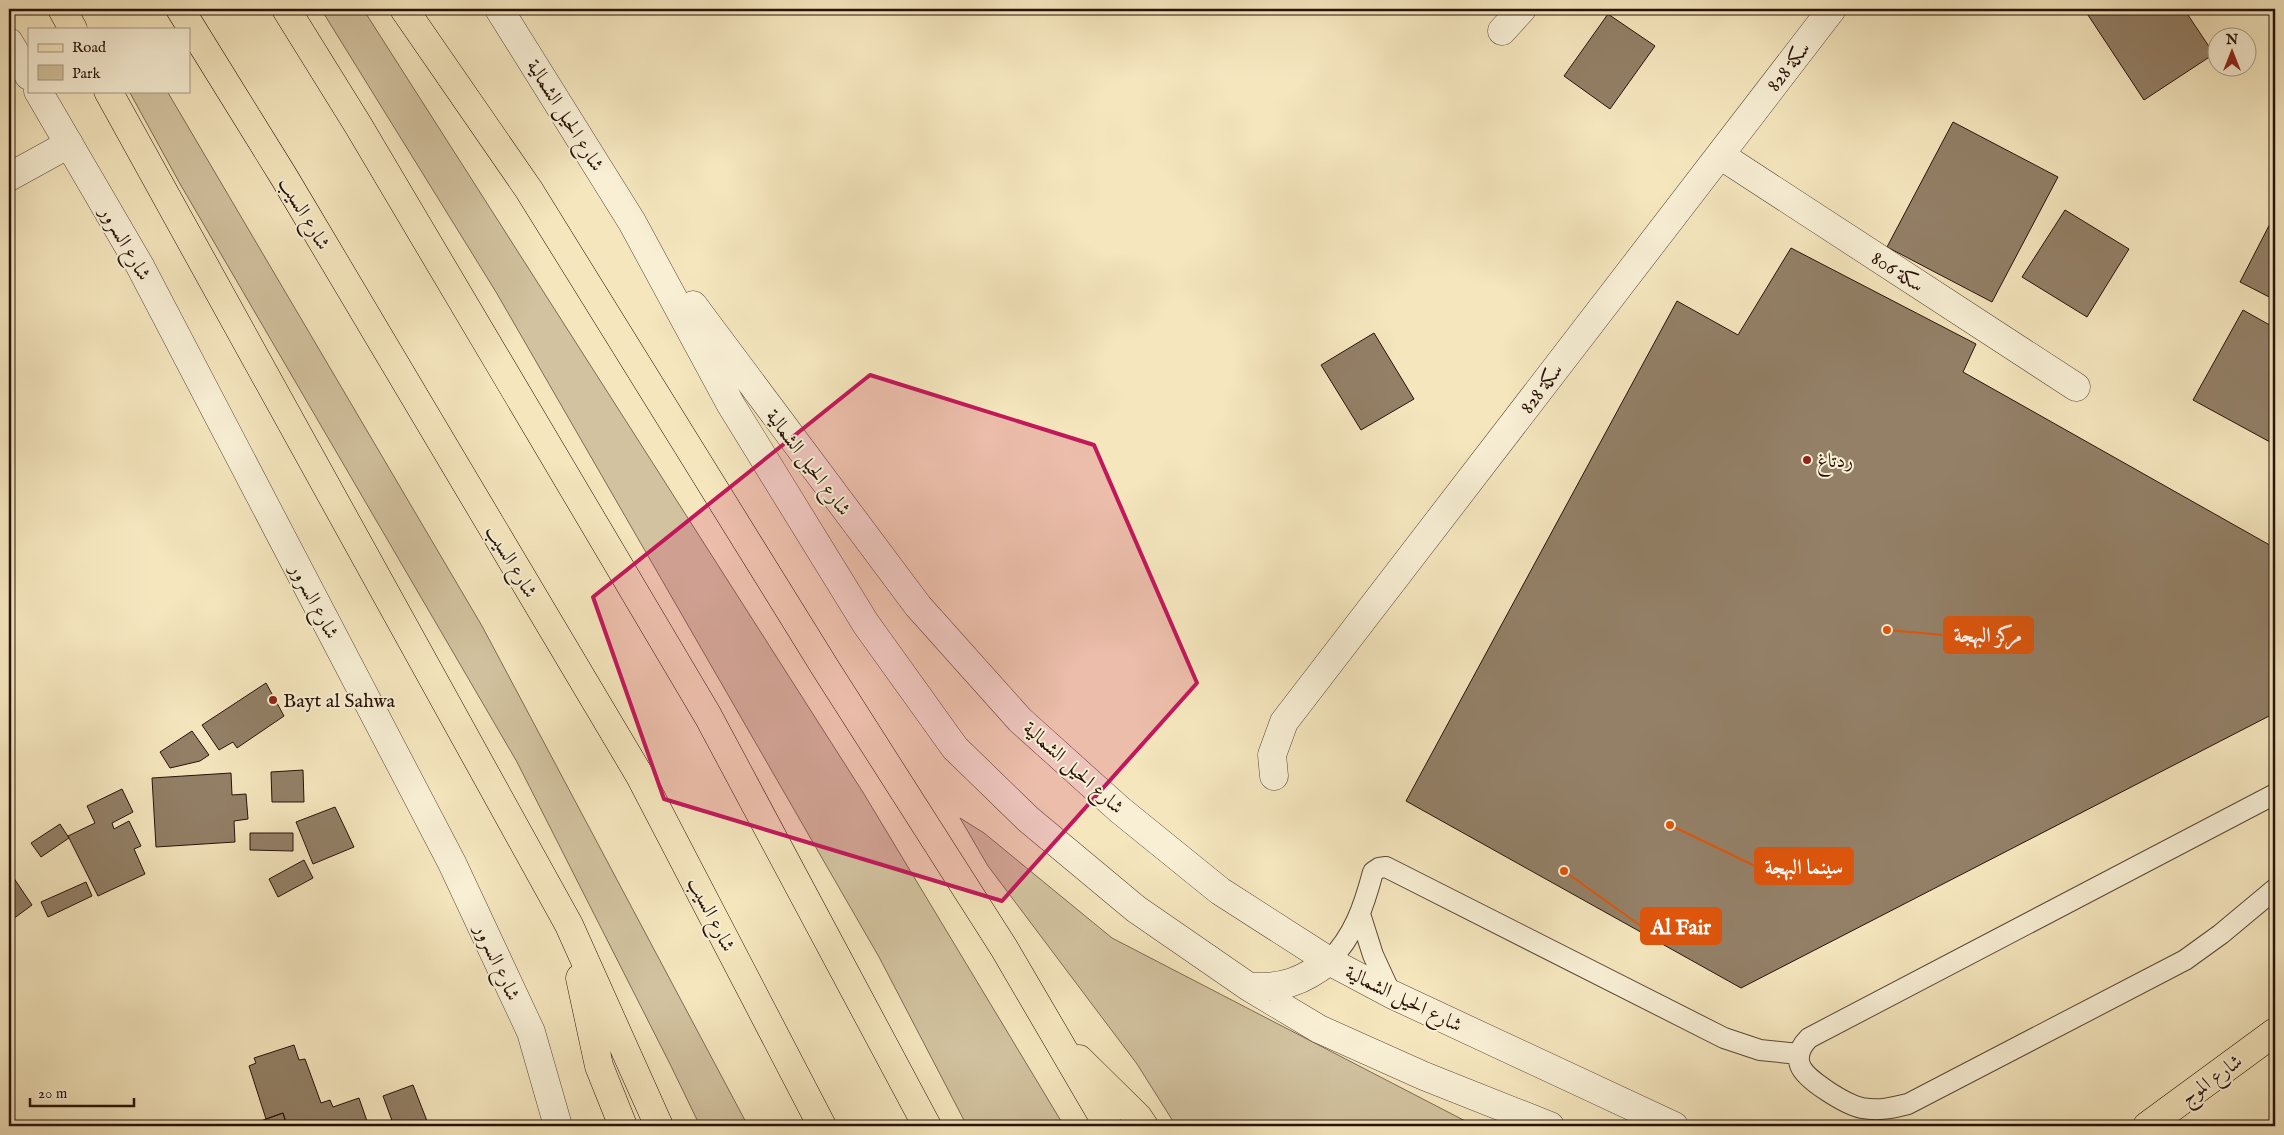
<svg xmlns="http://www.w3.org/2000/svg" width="2284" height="1135" font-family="'IM FELL English',Amiri,serif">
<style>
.green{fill:#d2c29f;stroke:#7d6a54}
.building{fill:#938067;stroke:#281208}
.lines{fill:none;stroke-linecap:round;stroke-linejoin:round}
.service-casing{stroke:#5b4736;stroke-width:22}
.minor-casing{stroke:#5b4736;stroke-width:29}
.tertiary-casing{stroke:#5b4736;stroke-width:29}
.primary-casing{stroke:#281208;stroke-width:29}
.trunk-casing{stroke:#281208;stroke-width:29}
.service{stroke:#f8efd5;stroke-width:20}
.minor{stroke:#f8efd5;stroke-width:28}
.tertiary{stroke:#f8efd5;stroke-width:28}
.primary{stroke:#f5e6be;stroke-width:28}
.trunk{stroke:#f5e6be;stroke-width:28}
.marked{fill:#c2185b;fill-opacity:0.2;stroke:#c2185b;stroke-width:4;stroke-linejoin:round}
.poi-dot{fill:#8f2418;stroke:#f8efd5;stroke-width:2}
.labels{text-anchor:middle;stroke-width:4;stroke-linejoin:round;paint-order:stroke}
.street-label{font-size:20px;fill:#281208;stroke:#f8efd5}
.poi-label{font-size:20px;fill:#281208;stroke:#f8efd5;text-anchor:start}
.leader{fill:none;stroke:#de550c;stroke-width:2}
.callout-dot{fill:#de550c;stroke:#f8efd5;stroke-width:2}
.callout{fill:#de550c;stroke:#de550c;stroke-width:2}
.callout-label{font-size:21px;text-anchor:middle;font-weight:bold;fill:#fff}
</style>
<rect width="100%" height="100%" fill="#f5e6be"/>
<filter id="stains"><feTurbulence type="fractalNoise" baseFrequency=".004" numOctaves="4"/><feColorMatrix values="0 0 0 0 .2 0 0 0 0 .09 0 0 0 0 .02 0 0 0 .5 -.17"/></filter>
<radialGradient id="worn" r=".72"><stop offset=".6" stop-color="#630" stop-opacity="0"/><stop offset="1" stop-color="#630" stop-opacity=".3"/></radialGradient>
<!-- green -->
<path class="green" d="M321,9H363L864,794L1064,1126H967L879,957L496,292Z
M129,91H167L482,626L748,1126H700L671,1066L517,762L179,182Z
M960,818L984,833L1112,938L1475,1126H1176L1137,1064L988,866Z"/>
<!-- building -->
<path class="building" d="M2084,9H2184L2214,54L2144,100Z
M1608,14L1655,46L1610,109L1564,76Z
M1953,122L2058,177L1992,302L1887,247Z
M2065,210L2129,249L2087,317L2022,277Z
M2275,214V300L2240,282Z
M1791,248L1976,344L1963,372L2275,548V713L1741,988L1406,801L1677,301L1738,335Z
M2243,310L2275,328V434L2270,442L2193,400Z
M1374,333L1414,399L1361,430L1321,365Z
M266,683L284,716L237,748L233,742L219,750L202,725Z
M192,731L209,755L200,761L170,768L160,752Z
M303,770L304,802H272L271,772Z
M231,773L232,795L246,794L248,819L234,821L235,842L156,847L152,778Z
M122,789L133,812L112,823L114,829L129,821L141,846L134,849L145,874L98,896L68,836L95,823L87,806Z
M335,807L354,847L313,864L296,822Z
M60,824L69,838L41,857L31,843Z
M250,833H293V851L250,850Z
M304,860L313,878L278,897L269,879Z
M9,871L32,905L9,922Z
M86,882L92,896L48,917L41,902Z
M294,1045L299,1060L305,1059L321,1103L330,1100L333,1107L359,1098L368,1124L363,1126H287L283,1113L266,1119L249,1066L256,1063L254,1058Z
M413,1085L429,1126H394L383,1096Z
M283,1113L287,1126H256L255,1123Z"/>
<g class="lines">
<!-- service casing -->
<g class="service-casing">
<path id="service" d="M2275,794L1809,1038C1802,1045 1796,1054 1800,1065C1805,1080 1847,1105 1862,1108C1879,1111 1892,1108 1908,1104L2185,960L2221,934L2275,889
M1360,914L1373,955L1391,994
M1329,961C1354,936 1364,906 1373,872L1379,868L1386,867L1724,1038L1760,1050L1799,1054"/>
</g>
<!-- minor casing -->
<g class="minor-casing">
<path id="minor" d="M1502,31L1522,9
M1720,155L2076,387
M9,177L69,144
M1274,776L1272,755L1284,722L1832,9"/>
</g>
<!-- tertiary casing -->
<g class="tertiary-casing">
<path id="tertiary" d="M499,9L632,222L731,405L866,624L955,748L1028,819L1136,909L1249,987L1319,1029L1424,1076L1550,1126
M9,42L29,76
M38,91L140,266L452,863L531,1032L558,1126
M693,305L918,606L1020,720L1120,810L1220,891L1329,961L1391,994L1674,1126
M1249,987C1283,988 1302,982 1329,961"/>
</g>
<!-- primary casing -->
<g class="primary-casing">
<path id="primary" d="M2147,1126L2275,1032"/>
</g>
<!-- trunk casing -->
<g class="trunk-casing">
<path id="trunk" d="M62,9L73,29
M180,9L284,177L640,776L822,1126
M286,9L358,125L708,716L927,1126
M404,9L529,190L826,669L1004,948L1108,1126
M108,91L569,925L659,1126
M580,978L599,1066L623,1126
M1079,1059L1138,1117L1144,1126"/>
</g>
<!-- service -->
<use href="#service" class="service"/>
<!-- minor -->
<use href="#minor" class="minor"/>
<!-- tertiary -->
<use href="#tertiary" class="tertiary"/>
<!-- primary -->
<use href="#primary" class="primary"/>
<!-- trunk -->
<use href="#trunk" class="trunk"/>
</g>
<!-- marked area -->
<path class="marked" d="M870,375L1094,445L1197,683L1002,901L664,799L593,597Z"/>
<!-- markers -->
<g class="poi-dot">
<circle cx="1807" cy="460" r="5"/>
<circle cx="273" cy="700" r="5"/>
</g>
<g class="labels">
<!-- street labels -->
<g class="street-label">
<text transform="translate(1788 66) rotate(-52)" y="7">سكة 828</text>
<text transform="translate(566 115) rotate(58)" y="7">شارع الحيل الشمالية</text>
<text transform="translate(305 213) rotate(59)" y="7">شارع السيب</text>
<text transform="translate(126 243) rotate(60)" y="7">شارع السرور</text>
<text transform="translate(1898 271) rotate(33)" y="7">سكة 806</text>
<text transform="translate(1541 388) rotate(-53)" y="7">سكة 828</text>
<text transform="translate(809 462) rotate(53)" y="7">شارع الحيل الشمالية</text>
<text transform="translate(512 561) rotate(59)" y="7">شارع السيب</text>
<text transform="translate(315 601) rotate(62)" y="7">شارع السرور</text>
<text transform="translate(1074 767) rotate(42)" y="7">شارع الحيل الشمالية</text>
<text transform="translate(712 914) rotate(63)" y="7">شارع السيب</text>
<text transform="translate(498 962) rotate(65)" y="7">شارع السرور</text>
<text transform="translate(1404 998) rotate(26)" y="7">شارع الحيل الشمالية</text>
<text transform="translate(2211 1079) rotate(-36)" y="7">شارع الموج</text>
</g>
<!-- poi labels -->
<g class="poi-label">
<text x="1817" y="467">ردتاغ</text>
<text x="283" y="707">Bayt al Sahwa</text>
</g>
</g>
<!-- callouts -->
<path class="leader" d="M1887 630L1944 635M1670 825L1755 866M1564 871L1641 926"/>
<g class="callout-dot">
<circle cx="1887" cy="630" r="5"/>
<circle cx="1670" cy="825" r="5"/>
<circle cx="1564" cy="871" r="5"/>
</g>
<g class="callout">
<rect x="1944" y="617" width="89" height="36" rx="5"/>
<rect x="1755" y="848" width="98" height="36" rx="5"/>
<rect x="1641" y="908" width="80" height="36" rx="5"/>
</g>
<g class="callout-label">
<text x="1988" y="642">مركز البهجة</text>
<text x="1804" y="874">سينما البهجة</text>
<text x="1681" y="934">Al Fair</text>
</g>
<!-- margin -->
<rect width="2284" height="1135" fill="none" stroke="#f5e6be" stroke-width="30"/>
<rect x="10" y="10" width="2264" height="1115" fill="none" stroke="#281208" stroke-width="2.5"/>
<rect x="15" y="15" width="2254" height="1105" fill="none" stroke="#281208"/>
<!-- legend -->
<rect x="28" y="28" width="162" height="65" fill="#f8efd5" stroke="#a59783"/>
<rect x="38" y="44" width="25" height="8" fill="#f5e6be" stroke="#a59783"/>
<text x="72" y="52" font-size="15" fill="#281208">Road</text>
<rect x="38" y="65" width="25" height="15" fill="#d2c29f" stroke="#a59783"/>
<text x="72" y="78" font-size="15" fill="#281208">Park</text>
<!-- north arrow -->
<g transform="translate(2232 52)"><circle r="24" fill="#f8efd5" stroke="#a59783"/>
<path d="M0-4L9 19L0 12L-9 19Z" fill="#8f2418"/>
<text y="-8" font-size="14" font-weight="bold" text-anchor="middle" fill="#281208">N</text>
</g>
<!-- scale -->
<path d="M30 1098v8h104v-8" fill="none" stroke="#281208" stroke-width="2.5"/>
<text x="38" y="1098" font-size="15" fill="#281208" stroke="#f8efd5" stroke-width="4" paint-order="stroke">20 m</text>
<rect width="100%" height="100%" filter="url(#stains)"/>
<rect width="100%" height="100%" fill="url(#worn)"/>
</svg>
